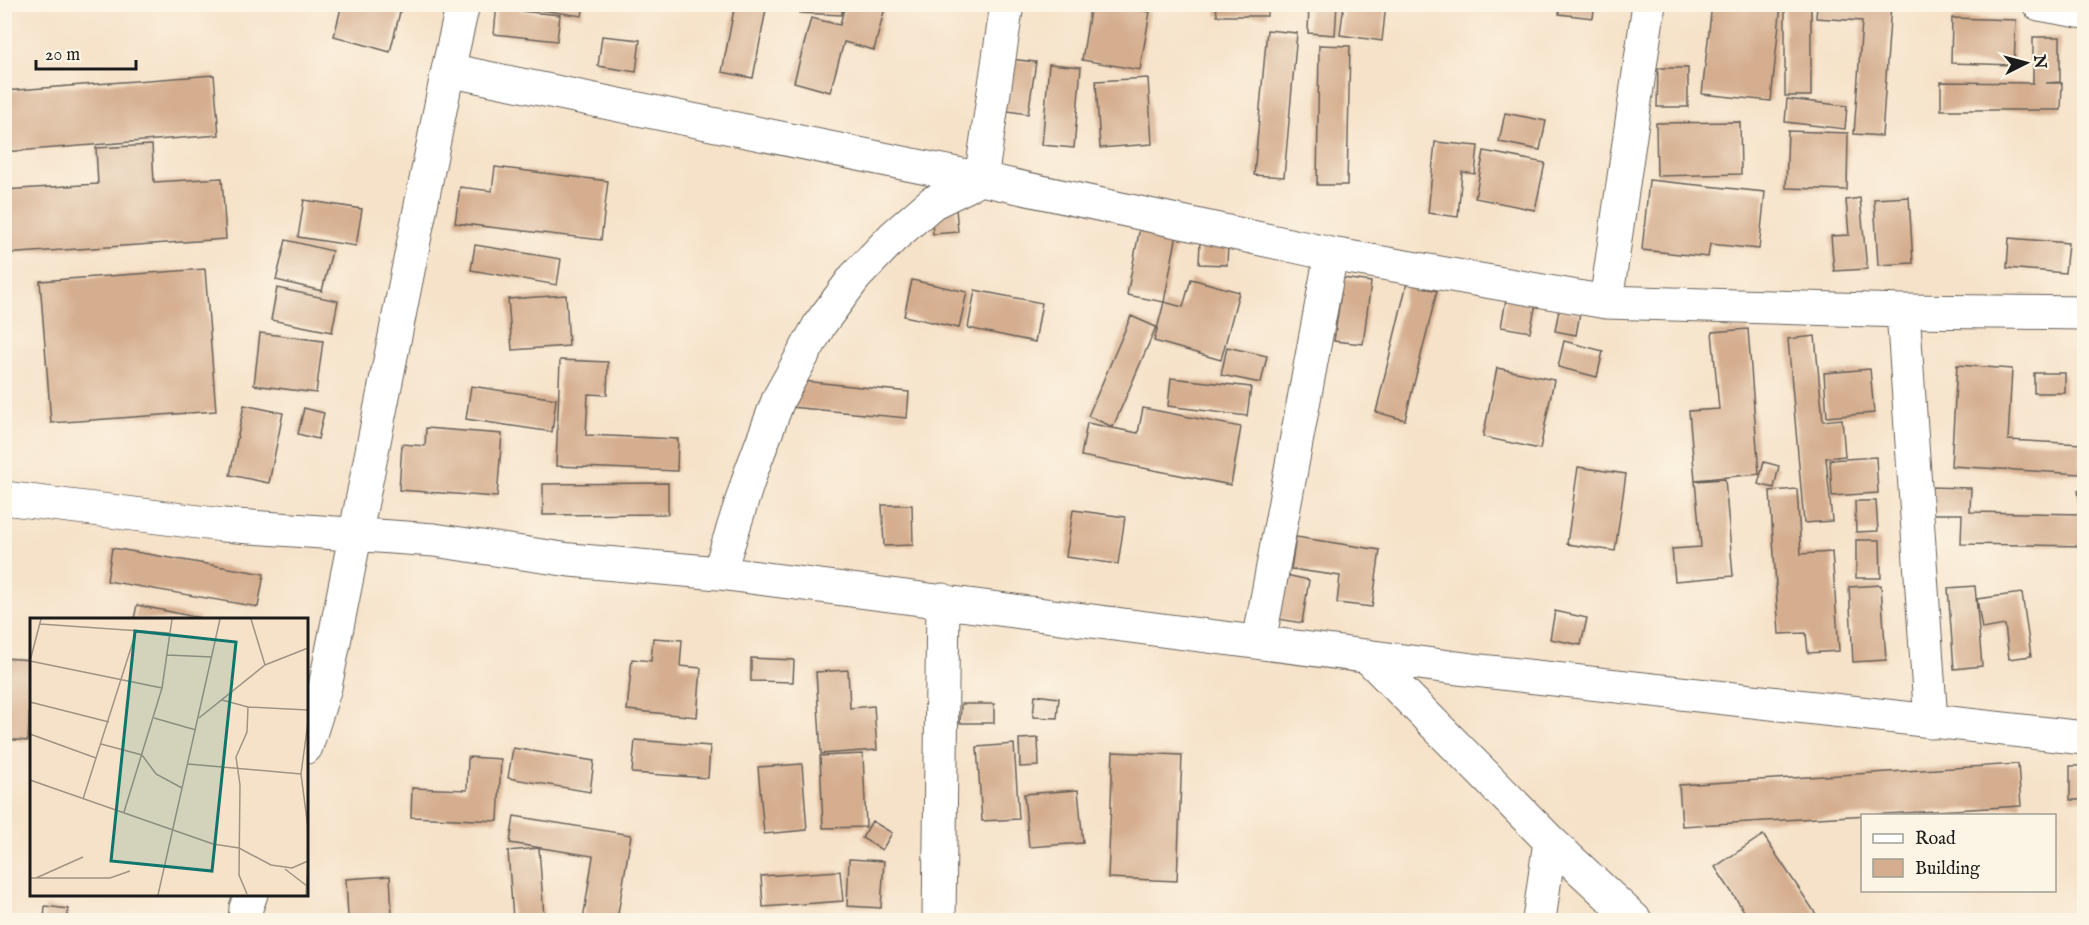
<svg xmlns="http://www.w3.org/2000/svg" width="2089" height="925" font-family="'IM FELL English',serif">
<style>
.building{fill:#d5ae8f}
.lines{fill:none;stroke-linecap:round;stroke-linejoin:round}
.minor-casing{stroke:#686159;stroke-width:35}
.minor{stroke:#fff;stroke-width:33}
.inset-road{fill:none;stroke:#9f9384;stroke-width:1.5}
.view{fill:#0f766e;fill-opacity:0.15;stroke:#0f766e;stroke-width:3}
.inset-edge{fill:none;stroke:#1c1c1c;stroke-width:3}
</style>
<rect width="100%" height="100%" fill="#fcf5e5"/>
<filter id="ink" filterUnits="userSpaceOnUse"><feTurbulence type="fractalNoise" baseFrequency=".0167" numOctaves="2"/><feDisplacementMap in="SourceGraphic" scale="12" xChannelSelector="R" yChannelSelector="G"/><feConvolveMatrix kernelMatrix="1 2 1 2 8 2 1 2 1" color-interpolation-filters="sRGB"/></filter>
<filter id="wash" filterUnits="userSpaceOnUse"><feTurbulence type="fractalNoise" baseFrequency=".008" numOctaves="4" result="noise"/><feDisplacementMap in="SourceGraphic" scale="24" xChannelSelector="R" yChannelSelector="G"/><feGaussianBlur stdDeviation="1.35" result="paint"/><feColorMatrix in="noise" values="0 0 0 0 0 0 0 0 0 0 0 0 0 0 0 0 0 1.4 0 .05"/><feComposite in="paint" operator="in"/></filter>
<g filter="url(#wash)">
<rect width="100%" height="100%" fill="#f6e2c9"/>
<g id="blocks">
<!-- building -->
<path class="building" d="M342,4H402L390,52L334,36Z
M497,4H521L520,11L560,15L557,41L494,34Z
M534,4H584L582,16L534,9Z
M735,4H767L753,78L722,72Z
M800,4H842V15L800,13Z
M845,4H886L874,50L844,42L830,92L794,82L811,18L840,25Z
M1091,4L1150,12L1140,70L1082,60Z
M1216,4H1267V16H1217Z
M1309,4H1337L1335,35L1308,33Z
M1344,4H1386L1382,41L1340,35Z
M1560,4H1595L1593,18L1559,14Z
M1712,4H1781L1771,101L1702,94Z
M1785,4H1811V96H1785Z
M1817,4H1891L1882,136L1854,134L1862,21L1816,18Z
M1952,18L2016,20L2014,65L1951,63Z
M1267,30L1297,33L1284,177L1254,175Z
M602,36L640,40L636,72L598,66Z
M2033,37H2060V82L2046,83H2062L2061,110H1941V82L2033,83Z
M1319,45L1350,46L1347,185H1317Z
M1009,59L1036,62L1028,114L1001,110Z
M1049,64L1081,67L1074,148L1042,145Z
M1658,68H1688V107H1657Z
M214,75L219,135L4,152V91Z
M1148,78L1152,144L1100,148L1096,81Z
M1787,99L1847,106L1845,129L1785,122Z
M1505,113L1546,121L1540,150L1499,142Z
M1740,122L1741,174L1657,176L1656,123Z
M1788,131L1848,133L1847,190L1786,188Z
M1435,142L1478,146L1475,174L1462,172L1458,217L1428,213Z
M152,145L154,182L222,178L226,239L4,254V190L98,184L96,148Z
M1484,151L1545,163L1535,210L1475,198Z
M495,167L608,181L601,240L455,223L460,187L492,191Z
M1649,180L1765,192L1759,249L1710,244L1708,257L1642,250Z
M955,197L958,232L933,234L930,198Z
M1909,197L1913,263L1878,265L1874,199Z
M1860,198L1867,269L1834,271L1831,236L1849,235L1846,200Z
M304,200L362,209L356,246L298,237Z
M1140,227L1177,234L1164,302L1183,307L1191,279L1239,292L1221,360L1154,341L1164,302L1127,295Z
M2009,238L2068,243L2065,273L2007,268Z
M286,240L332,251L322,291L276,280Z
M1200,242L1228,244L1227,265L1199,264Z
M475,245L561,259L557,285L471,270Z
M205,269L216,411L51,423L40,281Z
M1343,278L1371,282L1363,344L1334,341Z
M912,280L967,292L959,328L904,316Z
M1407,283L1437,291L1405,420L1376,412Z
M277,288L338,301L332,332L271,320Z
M975,290L1042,303L1035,342L968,328Z
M1507,294L1537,299L1530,332L1501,327Z
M566,295L569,346L512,350L508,299Z
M1559,309L1580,313L1576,335L1555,331Z
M1131,316L1156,327L1113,427L1088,416Z
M1748,329L1759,474L1695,480L1689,411L1719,409L1712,332Z
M260,333L323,341L316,393L254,385Z
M1815,336L1823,421L1842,419L1845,456L1826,458L1832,521L1804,523L1788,339Z
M1564,341L1603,351L1597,377L1558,367Z
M1227,347L1267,356L1261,383L1221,375Z
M560,360L608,362L607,395L588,394L586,435L678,439L677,471L556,466Z
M1957,365L2012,369L2008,440L2082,444L2080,474L1951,466Z
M1497,368L1554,380L1540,449L1483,437Z
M1870,369L1874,413L1827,417L1824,373Z
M2034,373H2065V393H2034Z
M1171,378L1251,387L1247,416L1168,406Z
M793,380L909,392L907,418L790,407Z
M471,386L556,399L552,432L466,419Z
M244,405L283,413L269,483L230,475Z
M304,408L324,413L318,439L298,434Z
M1143,408L1241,427L1231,485L1081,456L1087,423L1138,433Z
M426,428L502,434L497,497L399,490L402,444L425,446Z
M1876,457L1878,493L1832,496L1830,460Z
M1764,462L1779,466L1774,488L1758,484Z
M1578,467L1626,474L1615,551L1567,544Z
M1725,479L1733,576L1675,581L1672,549L1701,547L1695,481Z
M668,483V514L543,515V484Z
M1927,487L1971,488L1970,512L2084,514V546L1961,544L1962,514H1927Z
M1797,489L1801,554L1832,552L1839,651L1808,653L1806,633L1779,634L1770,491Z
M2084,489V513H2081L2078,490Z
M1855,501H1876L1878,531L1856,532Z
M882,505H912L913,545L884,546Z
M1073,510L1125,517L1118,564L1066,557Z
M1296,537L1380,550L1372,607L1337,603L1340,576L1291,569Z
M1856,540H1880L1881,578H1856Z
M112,548L264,574L258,607L107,581Z
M1286,575L1309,580L1302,623L1278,619Z
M1881,585L1886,660L1853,662L1849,587Z
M1975,586L1982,666L1954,669L1948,588Z
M2022,593L2031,656L2009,659L2005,625L1982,629L1977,599Z
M137,605L200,618L199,619H134Z
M1555,611L1587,618L1581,645L1550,639Z
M653,638L682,640L680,666L701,668L697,717L627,710L632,659L651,661Z
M4,658L32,660L28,741L4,739Z
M751,658L794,660L793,682L751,681Z
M848,670L850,708L874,706L877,750L821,754L816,672Z
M1035,695L1059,698L1057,718L1033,717Z
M961,704H994V723H960Z
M1038,738L1039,766L1020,767L1019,739Z
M635,740L710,746L708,778L632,773Z
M1014,744L1019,819L982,821L977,747Z
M513,748L594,761L590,792L508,778Z
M1113,752L1182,755L1177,881L1108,878Z
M863,754L866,827L823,828L820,756Z
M468,757L501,759L498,821L411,817L412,788L467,790Z
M802,764L807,830L764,834L758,767Z
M2018,764L2021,806L1682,826L1679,785Z
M2070,766H2084V800H2070Z
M1078,790L1083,843L1029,847L1024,794Z
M514,816L631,835L617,920H583L593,856L510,843Z
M872,821L892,833L882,850L862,838Z
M1763,835L1820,920H1750L1715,867Z
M539,848L544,917L513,919L508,851Z
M849,859L884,861L881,908L847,906Z
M840,871L843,901L763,907L761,876Z
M390,876L392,914L348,917L346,879Z
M45,906L68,909L67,920H44Z"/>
</g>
</g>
<g filter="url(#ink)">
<use href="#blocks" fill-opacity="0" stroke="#686159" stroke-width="1.5"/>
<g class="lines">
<!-- minor casing -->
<g class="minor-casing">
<path id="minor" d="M2039,4L2084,12
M448,70L981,179L1331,254L1606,302L1903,311L2084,313
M1606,302L1649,4
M1903,311L1931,722
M4,498L223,525L434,540L570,560L719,573L1473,670L2084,738
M719,573L751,472L779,398L820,324L855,277L893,237L932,203L981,179L1007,4
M1259,642L1331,254
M1367,656L1550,841L1635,920
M306,747L325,687L448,70L463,4
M245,920L246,908L251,894
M939,920L943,600
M1539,920L1550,841"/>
</g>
<!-- minor -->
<use href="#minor" class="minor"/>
</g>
</g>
<!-- overview -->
<g transform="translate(30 618)">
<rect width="278" height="278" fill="#f6e2c9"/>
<path class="inset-road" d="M221,1L235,47M10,6L139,15M137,37L182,39M0,43L132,70M0,43L11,1M192,82L218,89L278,92M0,84L79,104M124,100L166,112M169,100L235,47L278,30M278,104L271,156L278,210M0,116L66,140M71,126L112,137L126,156L152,170M158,146L271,156M0,162L183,226L209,230L241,247L262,250L278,243M53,181L106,14M94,194L132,70L142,1M255,251L277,268M0,260H80L100,253M6,260L53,239M217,276L209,257L210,167L206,139L217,114L218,89M128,277L190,1M276,277L278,244"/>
<path class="view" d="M105,13L206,24L182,253L81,243Z"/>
<rect width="278" height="278" class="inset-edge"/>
</g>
<!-- margin -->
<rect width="2089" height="925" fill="none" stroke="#fcf5e5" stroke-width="24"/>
<!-- legend -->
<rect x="1861" y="814" width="195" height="78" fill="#fcf5e5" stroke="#a29e95" stroke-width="1.5"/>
<rect x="1873" y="834" width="30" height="9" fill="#ffffff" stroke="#a29e95" stroke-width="1.5"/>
<text x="1915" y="844" font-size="18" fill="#1c1c1c">Road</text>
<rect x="1873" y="859" width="30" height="18" fill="#d5ae8f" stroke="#a29e95" stroke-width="1.5"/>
<text x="1915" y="874" font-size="18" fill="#1c1c1c">Building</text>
<!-- north arrow -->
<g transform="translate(2026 63) rotate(84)" stroke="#fcf5e5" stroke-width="4.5" paint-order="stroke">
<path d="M0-4.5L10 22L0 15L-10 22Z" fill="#1c1c1c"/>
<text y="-9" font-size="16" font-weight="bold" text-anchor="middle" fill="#1c1c1c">N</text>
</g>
<!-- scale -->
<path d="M36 60v9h100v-9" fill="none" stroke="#1c1c1c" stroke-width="3"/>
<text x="45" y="60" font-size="18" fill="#1c1c1c" stroke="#fcf5e5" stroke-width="4.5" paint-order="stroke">20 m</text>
</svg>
